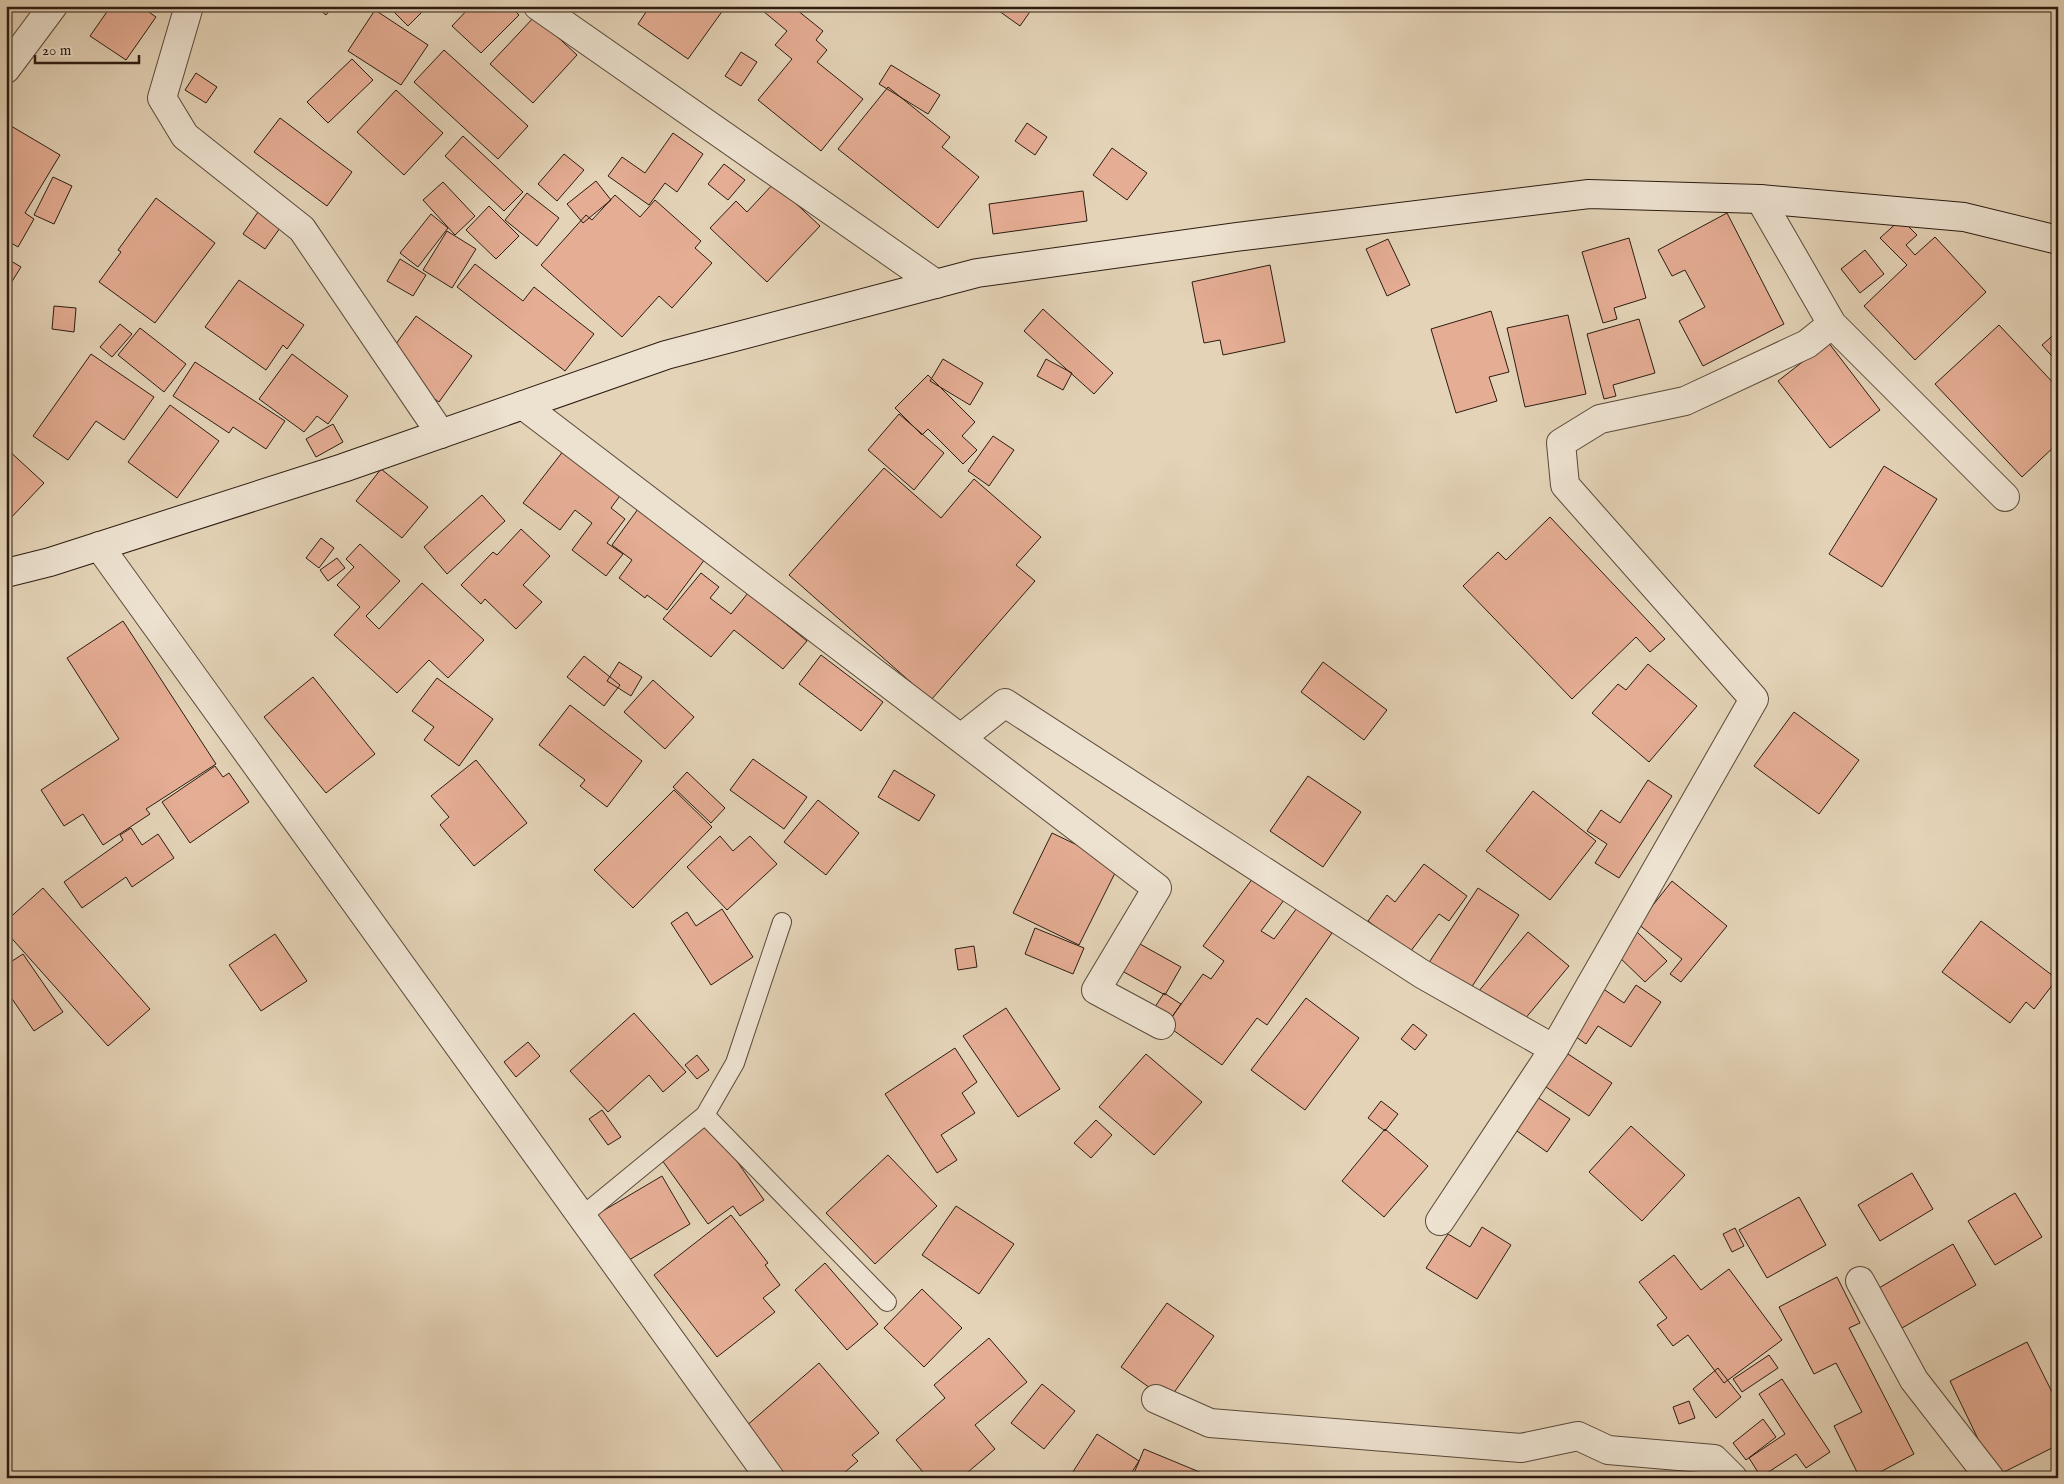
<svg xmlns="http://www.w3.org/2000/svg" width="2064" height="1484" font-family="'IM FELL English',serif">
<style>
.building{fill:#e5ad94;stroke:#2c1c11}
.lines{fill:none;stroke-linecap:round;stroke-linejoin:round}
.lane-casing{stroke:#5a4a3a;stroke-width:20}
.street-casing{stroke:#5a4a3a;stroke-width:30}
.secondary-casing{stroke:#2c1c11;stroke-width:30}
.lane{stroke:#ede2d0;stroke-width:18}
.street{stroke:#ede2d0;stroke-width:28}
.secondary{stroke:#ede2d0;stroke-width:28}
</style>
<rect width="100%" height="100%" fill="#e4d3b7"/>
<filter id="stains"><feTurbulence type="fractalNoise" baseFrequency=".004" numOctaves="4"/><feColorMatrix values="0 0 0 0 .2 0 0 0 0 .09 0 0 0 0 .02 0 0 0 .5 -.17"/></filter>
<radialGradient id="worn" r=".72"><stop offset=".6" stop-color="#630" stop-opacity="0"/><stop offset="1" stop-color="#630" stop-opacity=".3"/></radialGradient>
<!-- building -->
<path class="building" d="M111,6H140L156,17L126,60L90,36Z
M315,6H333L326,15Z
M388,6H428L408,26Z
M471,6H510L519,15L481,53L452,26Z
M650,6H726L688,59L638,24Z
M757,6H792L823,31L816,40L827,50L817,62L863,99L821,151L758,100L792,59L775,45L787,31Z
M992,6H1034L1020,26Z
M375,10L428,45L401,85L348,51Z
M535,16L577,55L533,103L490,64Z
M444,50L528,126L498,159L414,82Z
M741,52L757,62L741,86L725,76Z
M352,59L373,80L328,123L307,102Z
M891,65L940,95L928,114L879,84Z
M196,73L217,87L206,103L185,90Z
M888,87L950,137L942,147L979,177L938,228L838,149Z
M396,90L443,133L404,175L357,132Z
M280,118L352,172L327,206L254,152Z
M6,123L60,155L25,213L34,219L18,247L6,240V188L8,185L6,184Z
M1027,123L1047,137L1035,155L1015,141Z
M673,133L703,154L677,192L665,183L649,205L608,176L622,157L645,173Z
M463,136L523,192L504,211L445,156Z
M1112,148L1147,173L1127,200L1093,175Z
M564,154L584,170L557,201L538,184Z
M724,164L745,180L728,200L708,184Z
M53,177L72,186L54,224L34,215Z
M596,181L611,200L583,223L567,204Z
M443,182L475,216L455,235L423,200Z
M774,183L820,226L767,282L710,228L736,201L747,212Z
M1083,191L1087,221L993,234L989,204Z
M527,193L559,218L537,246L505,220Z
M615,195L640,217L655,200L701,241L695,248L712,263L672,308L659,296L622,337L541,265L586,215L592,220Z
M156,198L215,243L155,323L99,282L121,252L118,250Z
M489,206L519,236L496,259L466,230Z
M258,212L280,228L265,249L243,234Z
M1727,213L1784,324L1703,366L1679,321L1705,307L1685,270L1672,276L1658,250Z
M431,214L448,228L418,267L400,253Z
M1901,219L1917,235L1906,245L1915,255L1935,237L1986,292L1915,360L1864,306L1907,265L1880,238Z
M447,231L476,249L452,288L423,270Z
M1629,238L1646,298L1614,308L1617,319L1603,323L1582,252Z
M1388,239L1410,285L1387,296L1366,249Z
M1865,250L1884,274L1860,293L1841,269Z
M6,258L21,267L6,291Z
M400,259L426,275L413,296L387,281Z
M475,264L523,301L534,287L594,334L565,371L457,287Z
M1270,265L1285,342L1223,355L1220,340L1204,343L1192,282Z
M239,280L304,325L287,349L283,345L266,370L205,327Z
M54,306L76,308L74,332L52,329Z
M1043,309L1113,373L1094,394L1024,331Z
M1491,311L1509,372L1489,377L1497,401L1456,413L1431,329Z
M1568,315L1586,394L1525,407L1507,328Z
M416,316L472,356L439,402L383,362Z
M1639,319L1655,373L1613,385L1616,396L1604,399L1587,334Z
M120,324L132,334L112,357L100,347Z
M1999,325L2058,388V443L2022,477L1935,384Z
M140,328L186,364L164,392L118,355Z
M2058,331V363L2042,345Z
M1828,342L1880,410L1830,448L1778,381Z
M91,354L154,397L124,440L96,421L68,460L33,436Z
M292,354L348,396L328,424L317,416L304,432L259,399Z
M943,359L983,383L970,405L930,381Z
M1046,359L1072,373L1063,390L1037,376Z
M195,362L285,421L266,449L233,427L229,433L173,396Z
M928,375L975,422L962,436L977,450L963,464L928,429L922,435L895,408Z
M170,405L219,441L177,498L128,462Z
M899,414L944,453L914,490L868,450Z
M333,424L343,442L316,457L306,439Z
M993,436L1014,450L989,486L968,471Z
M6,448L44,483L6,523Z
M564,450L622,493L611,508L625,519L607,543L623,554L606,576L572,550L592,523L575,510L560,530L523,503Z
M1884,466L1937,499L1882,587L1829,554Z
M884,468L941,518L974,479L1041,537L1016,565L1035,581L931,700L789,575Z
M381,469L428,507L402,538L356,501Z
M482,495L505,521L447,574L424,547Z
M638,509L705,559L667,610L647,595L645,598L619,578L632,560L612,545Z
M1550,517L1665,639L1650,652L1636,637L1572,699L1463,586L1498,552L1506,560Z
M521,529L550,556L523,585L542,602L516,629L485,599L481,604L461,585L493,552L497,555Z
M321,538L334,548L319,568L306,558Z
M360,544L400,581L366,616L379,629L422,583L484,640L448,678L429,660L397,693L334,635L360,607L337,585L354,567L346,559Z
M337,558L345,568L328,581L320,570Z
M701,573L719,587L710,598L731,614L748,593L807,641L783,669L734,630L711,657L663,619Z
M123,621L216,764L146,809L150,814L103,845L83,814L64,826L41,790L119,739L67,658Z
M821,655L883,702L861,731L799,684Z
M584,656L620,685L604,706L567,677Z
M619,662L642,677L631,696L607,681Z
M1323,662L1387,710L1364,740L1301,692Z
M1648,664L1697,706L1649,762L1592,713L1618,684L1626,690Z
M313,677L375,754L326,793L264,717Z
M437,678L493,719L459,766L424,740L434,727L412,711Z
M653,680L694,717L665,749L624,712Z
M570,705L642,761L607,807L580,786L585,780L539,745Z
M1794,712L1859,760L1819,814L1754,766Z
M753,759L807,797L784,829L730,790Z
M476,760L527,823L474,866L440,825L449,817L431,796Z
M215,766L223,777L229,773L249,802L190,843L162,802Z
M894,770L935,795L919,821L878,797Z
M687,772L725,808L711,823L673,787Z
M1308,776L1361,812L1323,867L1270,831Z
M1648,780L1672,796L1619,878L1595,863L1607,844L1587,831L1601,810L1620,823Z
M674,790L712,827L633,908L594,870Z
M1533,791L1596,841L1550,900L1486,851Z
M818,800L859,833L826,875L784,842Z
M131,828L142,845L158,834L174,858L132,887L126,877L82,908L64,882L123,840L120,835Z
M1052,833L1119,865L1079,945L1013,913Z
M720,836L733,851L750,836L777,864L727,910L687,867Z
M1424,864L1467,896L1449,921L1439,914L1410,952L1368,921L1387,895L1395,902Z
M1253,878L1284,900L1261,931L1274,939L1297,908L1332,933L1267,1025L1257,1018L1222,1065L1166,1025L1203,974L1211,979L1224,961L1203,946Z
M1672,881L1727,926L1681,982L1670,974L1682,959L1638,924Z
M43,888L150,1009L108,1046L6,932V921Z
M1478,888L1519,915L1469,991L1428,964Z
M722,909L753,957L711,985L671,923L687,912L696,926Z
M1981,921L2057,979L2034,1009L2026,1002L2010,1023L1942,972Z
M1035,928L1084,948L1073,974L1025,954Z
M1528,932L1569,966L1519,1026L1478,992Z
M1637,932L1667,961L1645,982L1616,954Z
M275,934L307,981L261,1011L229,965Z
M1131,939L1181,967L1165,995L1115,967Z
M974,946L977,967L958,970L955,949Z
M23,954L63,1012L34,1031L6,990V965Z
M1636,985L1661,1002L1631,1047L1598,1026L1586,1044L1572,1034L1602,988L1624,1003Z
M1164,993L1181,1004L1172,1017L1155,1007Z
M1306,998L1359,1038L1305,1110L1251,1070Z
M1006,1008L1060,1089L1018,1117L963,1036Z
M634,1013L686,1072L663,1092L649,1075L608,1112L570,1071Z
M1413,1024L1427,1035L1415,1050L1401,1039Z
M528,1042L540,1056L516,1077L504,1062Z
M955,1048L977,1082L962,1093L975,1113L941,1135L957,1160L937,1173L885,1094Z
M1565,1052L1612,1083L1589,1116L1543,1085Z
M1146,1054L1202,1102L1154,1155L1099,1107Z
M697,1055L709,1070L697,1079L685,1065Z
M1537,1097L1570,1119L1547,1152L1514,1129Z
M1381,1101L1398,1114L1385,1131L1368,1118Z
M602,1110L621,1137L608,1145L589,1119Z
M1096,1120L1112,1135L1091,1158L1074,1143Z
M709,1121L764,1200L740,1216L733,1206L708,1224L659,1156Z
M1631,1126L1685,1175L1642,1221L1589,1172Z
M1385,1129L1428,1166L1384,1217L1342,1181Z
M888,1155L937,1206L875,1264L826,1213Z
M1912,1173L1933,1209L1880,1241L1858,1205Z
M662,1176L690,1224L624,1263L596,1215Z
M2015,1193L2042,1237L1995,1265L1968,1221Z
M1799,1197L1826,1245L1767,1278L1739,1230Z
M956,1206L1014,1244L979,1294L922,1255Z
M731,1215L768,1263L765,1265L780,1285L763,1298L775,1312L717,1357L654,1275Z
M1482,1227L1511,1245L1477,1299L1426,1268L1448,1234L1470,1247Z
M1735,1228L1744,1246L1732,1252L1723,1234Z
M1953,1244L1976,1285L1902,1328L1879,1288Z
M1674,1255L1701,1290L1729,1269L1782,1340L1724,1383L1688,1335L1673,1346L1657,1325L1667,1318L1639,1282Z
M825,1263L878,1324L847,1350L795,1290Z
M1837,1277L1860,1323L1849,1328L1914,1454L1869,1478H1860L1834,1426L1862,1412L1836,1363L1814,1374L1779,1307Z
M922,1289L962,1328L924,1367L884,1328Z
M1167,1303L1214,1336L1168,1401L1121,1367Z
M989,1338L1027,1382L975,1425L995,1449L961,1478H928L896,1440L945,1398L934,1385Z
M2027,1342L2058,1404V1445L1996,1476L1950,1381Z
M1769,1355L1778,1368L1742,1392L1733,1379Z
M819,1363L879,1433L852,1455L858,1461L838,1478H788L745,1427Z
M1718,1368L1741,1397L1716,1418L1693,1389Z
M1782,1379L1830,1452L1806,1468L1796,1454L1761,1477L1749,1458L1785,1434L1759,1394Z
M1042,1384L1075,1411L1044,1449L1011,1423Z
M1689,1401L1695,1418L1679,1424L1673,1407Z
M1763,1419L1776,1437L1746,1460L1733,1443Z
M1097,1434L1139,1461L1128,1478H1069Z
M1144,1449L1202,1473L1200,1478H1132Z"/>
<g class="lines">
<!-- lane casing -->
<g class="lane-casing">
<path id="lane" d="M705,1115L735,1063L782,922
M582,1216L705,1115L887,1302"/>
</g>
<!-- street casing -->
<g class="street-casing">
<path id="street" d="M189,6L162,98L185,136L302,229L441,434
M538,6L936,284
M6,69L53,6
M1832,324L2005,497
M523,405L1157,888L1096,990L1161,1025
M99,546L770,1478
M961,738L1005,703L1422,974L1554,1049L1440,1221
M1554,1049L1754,699L1565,485L1561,443L1600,419L1685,401L1807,344L1832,324L1760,199
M1860,1281L1914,1380L1990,1478
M1156,1399L1210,1423L1521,1448L1578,1436L1608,1450L1714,1459L1733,1478"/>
</g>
<!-- secondary casing -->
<g class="secondary-casing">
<path id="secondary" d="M6,573L50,562L343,468L666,355L977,273L1236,237L1589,194L1760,199L1964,217L2058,240"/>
</g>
<!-- lane -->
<use href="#lane" class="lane"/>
<!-- street -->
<use href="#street" class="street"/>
<!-- secondary -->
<use href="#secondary" class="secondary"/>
</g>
<!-- margin -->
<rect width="2064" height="1484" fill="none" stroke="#e4d3b7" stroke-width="25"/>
<rect x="8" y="8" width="2049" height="1469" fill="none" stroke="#2c1c11" stroke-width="2.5"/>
<rect x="12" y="12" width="2039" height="1459" fill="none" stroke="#2c1c11"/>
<!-- scale -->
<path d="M35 55v8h104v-8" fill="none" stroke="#2c1c11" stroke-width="2.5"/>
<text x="42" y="55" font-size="15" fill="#2c1c11" stroke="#ede2d0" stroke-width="4" paint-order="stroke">20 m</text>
<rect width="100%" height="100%" filter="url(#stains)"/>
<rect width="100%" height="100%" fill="url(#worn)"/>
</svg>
